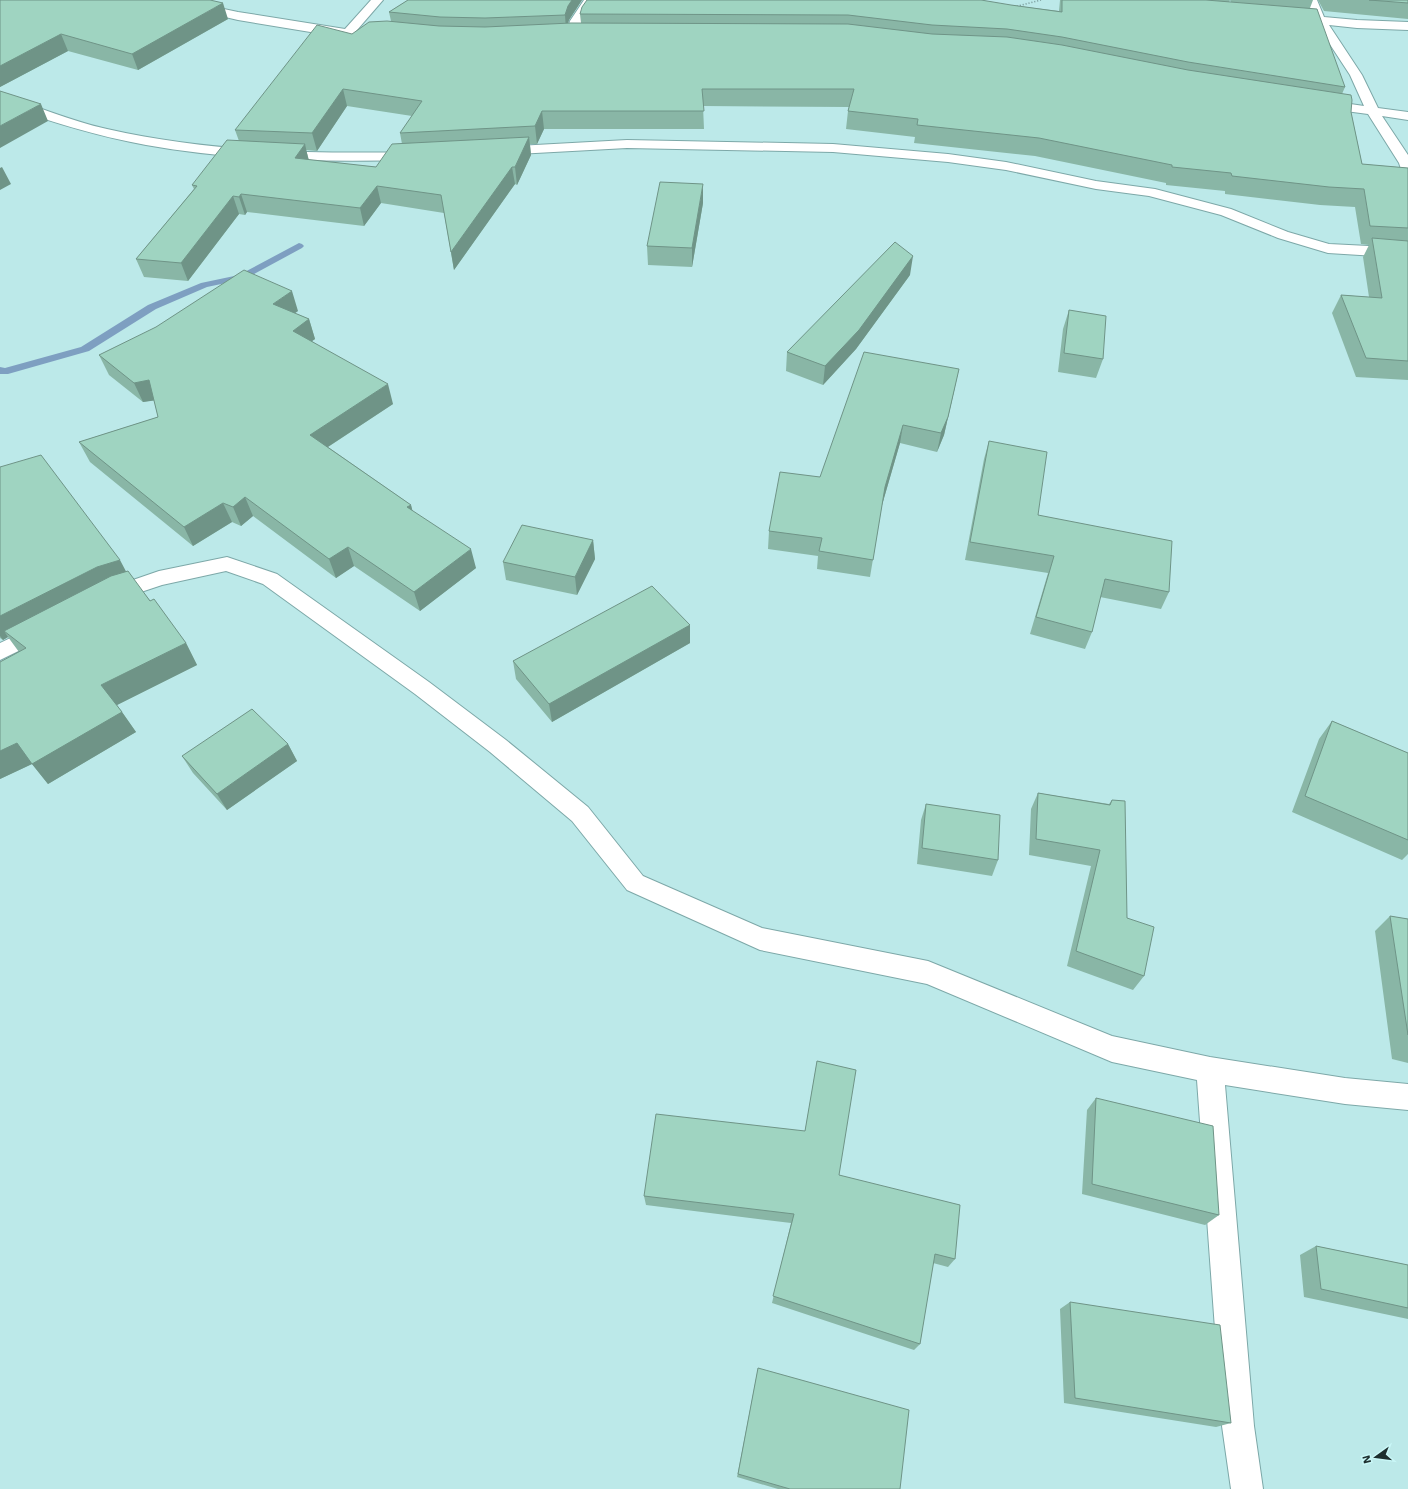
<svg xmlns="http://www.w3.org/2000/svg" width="1408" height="1489" font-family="'Work Sans',sans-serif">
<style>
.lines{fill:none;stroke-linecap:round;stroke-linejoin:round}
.stream{fill:#7e9fc1;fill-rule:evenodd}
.minor-casing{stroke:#7da8a8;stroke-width:2}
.path{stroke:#759696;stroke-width:1.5;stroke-dasharray:1 2;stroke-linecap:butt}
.minor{fill:#fff;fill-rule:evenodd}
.wall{fill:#89b6a6;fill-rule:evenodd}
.shaded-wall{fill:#6f9487}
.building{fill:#9fd4c1;stroke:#6f9487}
</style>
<rect width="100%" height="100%" fill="#bce9e9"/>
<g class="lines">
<!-- stream -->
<path class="stream" d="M299,243L302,244L304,246L302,248L245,279L207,287L156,309L89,351L8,374H0V367L5,368L81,347L148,305L201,283L239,275Z"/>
<!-- minor casing -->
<g class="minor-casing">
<path id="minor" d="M159,0H181L238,12L345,29L371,0H383L351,37L347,38L238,20L165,3L161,2Z
M584,0H596L582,21L576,37H568L566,34L570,21Z
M1305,0H1317L1324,17L1357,20L1408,22V30L1357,28L1329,25L1362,75L1378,108L1408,112V120L1382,116L1408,155V176L1403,175L1399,163L1368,114L1323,108L1318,107L1316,104L1318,101L1323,100L1364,106L1350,75L1316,23L1287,19L1285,17L1287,15L1291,13L1312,16Z
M0,96C36,105 70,121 107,129C208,152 311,154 414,152L419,153L421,156L419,159L414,160C324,162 234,161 146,145C96,136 48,121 0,104Z
M627,140L833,144L948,154L1006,162L1096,181L1155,189L1231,209L1288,232L1329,244L1408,248V258L1328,253L1278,238L1221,215L1149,196L1096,189L1006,170L948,162L833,152L627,148L500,155L495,154L493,151L495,148L500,147Z
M227,557L277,574L429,682L506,740L588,807L643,876L762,928L928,961L1112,1036L1210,1057L1345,1078L1408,1084V1110L1345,1104L1225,1085L1254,1426L1263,1489H1231L1222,1426L1197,1080L1112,1062L927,984L760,950L627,890L572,821L490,752L415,694L263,584L226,571L162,585L111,602L104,600L101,595L104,590L159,571Z
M40,624L47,627L50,632L47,637L0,660V643Z"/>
</g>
<!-- path -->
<path class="path" d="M1014,7L1041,0"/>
<!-- minor -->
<use href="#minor" class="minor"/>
</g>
<!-- wall -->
<path class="wall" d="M0,0L228,19L138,70L68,51L0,87Z
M408,0H582L569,20L568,23H581L580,14L1011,5L1059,11L1060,0H1230L1229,2H1231L1230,0H1313L1310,8L1345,87L1342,94L1351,112L1362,164L1408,168V380L1356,377L1332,313L1341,295L1369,297L1363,257L1369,245L1361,244L1355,207L1320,205L1225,194V191L1166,185V183L1035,156L914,143L915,137L846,129L848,111L849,107L703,106L704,129H544L537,144H530L531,155L517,185L515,184L454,270L444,213L381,203L364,226L247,212L245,215L239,214L188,281L144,277L136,259L194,189L192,185L239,141L235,130L352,34L391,21L389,12ZM347,106L412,116L400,133L402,144L376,167L309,160L306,150L317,151Z
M1318,0H1408V19L1324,11Z
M703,203L692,267L648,265L647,246Z
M910,275L856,349L823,385L786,371L787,352Z
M1069,310L1103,359L1096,378L1058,372L1063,329Z
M298,311L295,313L309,319L315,339L312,341L393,404L328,447L411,505L412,511L476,568L420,611L354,566L336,578L253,516L241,526L232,522L193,546L90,462L79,442L158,417L154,400L143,402L109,375L99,355Z
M955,387L944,435L937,452L900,443L882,505L870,577L817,569L818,556L768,549L769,531L820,477Z
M989,441L1038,515L1169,592L1161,609L1100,597L1092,632L1085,649L1030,634L1048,573L965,560L984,459Z
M0,467L126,572L186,643L197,665L117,705L136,732L48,784L32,764L0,779V662L19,652L8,637L3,640L0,638Z
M593,540L595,559L577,595L506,580L503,562Z
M690,625V643L552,722L516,679L513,661Z
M1332,721L1408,753V854L1402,860L1292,812L1319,739Z
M288,744L297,761L227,810L193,773L182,756Z
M1038,793L1109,804L1112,800L1127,918L1144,976L1133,990L1067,966L1091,866L1029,855L1031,809Z
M926,804L998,860L992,876L917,864L921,820Z
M1390,916L1408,919V1063L1392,1059L1375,931Z
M817,1061L839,1175L955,1259L948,1267L933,1263L920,1344L914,1350L772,1303L791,1223L646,1205L644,1196L805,1131L815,1073Z
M1096,1098L1219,1215L1205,1225L1082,1194L1087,1110Z
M1316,1246L1408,1265V1319L1304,1297L1300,1255Z
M1070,1302L1231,1423L1216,1427L1064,1403L1060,1309Z
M758,1368L900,1489H778L737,1477Z"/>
<!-- shaded-wall -->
<path class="shaded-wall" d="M572,0H582L569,20L566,30L565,15L568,6Z
M223,3L228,19L138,70L132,54Z
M61,34L68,51L0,87V66Z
M343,89L347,106L317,151L312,133Z
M41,104L48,121L0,148V126Z
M542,111L544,129L537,144L535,126Z
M529,137L531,155L517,185L515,167Z
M305,144L309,162L295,158Z
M2,167L11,184L0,190V168Z
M512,167L515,184L454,270L451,252Z
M703,184V203L692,267V248Z
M377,186L381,203L364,226L360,208Z
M241,194L247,212L245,215L239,197Z
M233,196L239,214L188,281L181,263Z
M913,256L910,275L856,349L823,385L825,366Z
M292,291L298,311L280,323L273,304Z
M309,319L315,339L299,350L293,331Z
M959,369L944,435L937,452L941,433Z
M149,380L158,400L143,402L134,383Z
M388,384L393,404L317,454L310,435Z
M903,425L900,443L882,505L870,577L885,487Z
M245,497L253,516L241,526L233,507Z
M223,503L232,522L193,546L184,527Z
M411,505L416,524L407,507Z
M593,540L595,559L577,595L575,577Z
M348,547L354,566L336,578L329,559Z
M471,549L476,568L420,611L414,592Z
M120,560L130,579L4,631L8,637L3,640L0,636V616L97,567Z
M690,625V643L552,722L549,704Z
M186,643L197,665L115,706L101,685Z
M122,712L136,732L48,784L32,764L0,779V751L17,743Z
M288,744L297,761L227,810L217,794Z"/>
<!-- building -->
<path class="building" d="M0,0H210L223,3L132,54L61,34L0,66Z
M408,0H572L568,6L565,15L485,18L440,17L389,12Z
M587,0H981L1011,5L1062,12V0H1206L1317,9L1345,87L1188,62L1062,37L1007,29L932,25L848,15L580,14L582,7Z
M1369,0H1408V3Z
M387,21L439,26L485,27L571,23L848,24L932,34L1007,37L1062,45L1188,70L1351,95L1352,100L1351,112L1362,164L1408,168V228L1370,226L1364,189L1329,187L1232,176L1231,173L1172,167V165L1039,138L917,125L918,119L848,111L854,89H702L704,111H542L535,126L400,133L422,101L343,89L312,133L235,130L317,25L352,34L369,22Z
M0,91L41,104L0,126Z
M529,137L515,167H512L451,252L441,195L377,186L360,208L241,194L239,197L233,196L181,263L136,259L197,186L192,185L227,140L305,144L295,158L376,167L392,144Z
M660,182L703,184L692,248L647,246Z
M1372,238L1408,241V361L1366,358L1341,295L1382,298Z
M895,242L913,256L859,330L825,366L787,352Z
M244,270L292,291L273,304L309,319L293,331L388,384L310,435L411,505L407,507L471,549L414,592L348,547L329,559L245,497L233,507L223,503L184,527L79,442L158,417L149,380L134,383L99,355L156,327Z
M1069,310L1106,316L1103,359L1064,353Z
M864,352L959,369L948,417L941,433L903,425L885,487L873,560L819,551L822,538L769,531L780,472L820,477Z
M989,441L1047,452L1038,515L1172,541L1169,592L1105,579L1092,632L1036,617L1054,556L970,542Z
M41,455L120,560L97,567L0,616V467Z
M522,525L593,540L575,577L503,562Z
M128,571L150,601L154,599L186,643L101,685L122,712L32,764L17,743L0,751V662L26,648L4,631L111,576Z
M652,586L690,625L549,704L513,661Z
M252,709L288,744L217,794L182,756Z
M1332,721L1408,753V840L1305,796Z
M1038,793L1110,805L1112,800L1125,801L1127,918L1154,927L1144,976L1076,951L1100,850L1036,839Z
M926,804L1000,815L998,860L922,848Z
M1390,916L1408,919V1035Z
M817,1061L856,1070L839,1175L960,1205L955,1259L935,1254L920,1344L773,1296L794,1214L644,1196L656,1114L805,1131Z
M1096,1098L1213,1126L1219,1215L1092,1184Z
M1316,1246L1408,1265V1308L1321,1289Z
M1070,1302L1220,1325L1231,1423L1075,1398Z
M758,1368L909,1410L900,1489H790L738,1474Z"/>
<!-- north arrow -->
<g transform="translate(1376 1457) rotate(256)" stroke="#c9f7f7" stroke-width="3" paint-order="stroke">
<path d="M0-3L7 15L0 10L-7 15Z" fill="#1d2f2f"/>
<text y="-6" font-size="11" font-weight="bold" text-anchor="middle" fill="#1d2f2f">N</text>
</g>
</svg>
